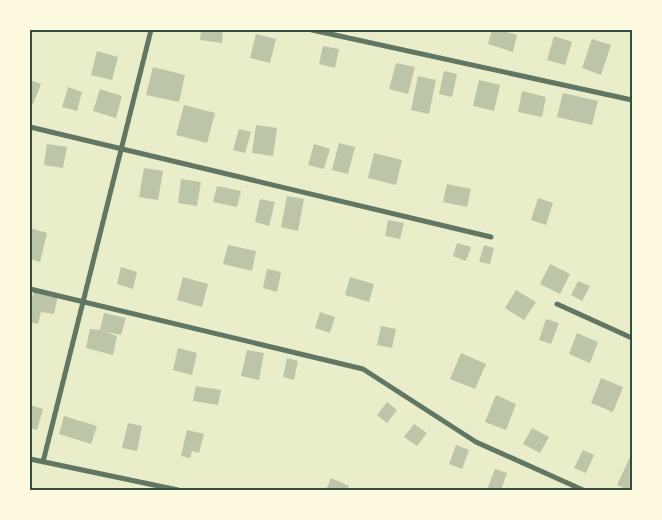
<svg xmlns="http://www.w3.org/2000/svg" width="662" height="520" font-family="Helvetica,sans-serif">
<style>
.building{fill:#bcc5a7}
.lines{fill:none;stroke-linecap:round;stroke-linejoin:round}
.minor{stroke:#617663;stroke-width:5}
.neatline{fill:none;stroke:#344e41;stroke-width:2}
</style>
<rect width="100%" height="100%" fill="#e9edc9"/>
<!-- building -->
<path class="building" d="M201,30H223L222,43L200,40Z
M492,30H500L517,35L513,52L488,44Z
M256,34L276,39L270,63L250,58Z
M554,36L572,42L565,65L547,60Z
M592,39L611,45L601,75L582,68Z
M323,46L339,49L335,68L319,64Z
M97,51L118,57L112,80L91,75Z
M396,63L415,67L408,94L389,89Z
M153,67L185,75L179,102L146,95Z
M444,71L457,74L452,97L439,94Z
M418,76L436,80L429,114L411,110Z
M30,80L41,84L33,104L30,103Z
M479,80L500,85L494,111L473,106Z
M68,87L82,92L77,111L62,107Z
M100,89L122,96L116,118L93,111Z
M522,91L546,97L542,117L518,112Z
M563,93L598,101L592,125L557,117Z
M184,105L215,113L207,143L176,135Z
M256,125L277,128L273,156L252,153Z
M239,129L251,132L245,153L233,150Z
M339,143L355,147L348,174L332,170Z
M47,144L67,147L63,168L44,165Z
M314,144L330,149L324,169L308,165Z
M374,153L402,160L396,185L368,178Z
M144,168L163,171L158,200L139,197Z
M181,179L201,182L197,206L178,203Z
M447,184L471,189L467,207L443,202Z
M217,186L241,191L237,207L213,202Z
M287,196L304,199L298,231L281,227Z
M538,198L553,203L546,225L531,220Z
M260,199L275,202L269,226L255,222Z
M388,220L404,223L400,239L385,236Z
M30,228L47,233L40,262L30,259Z
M457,243L471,247L466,261L453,256Z
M228,245L256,251L252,271L223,264Z
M484,245L494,248L490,264L479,262Z
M550,264L570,274L560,294L540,284Z
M121,267L137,272L133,289L117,284Z
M267,269L281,272L277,292L263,288Z
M183,277L208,284L202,307L177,300Z
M350,277L374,284L369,302L345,295Z
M578,281L590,286L582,301L571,295Z
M34,290L58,295L54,314L41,312L38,324L30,322V308Z
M516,290L536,302L524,320L505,308Z
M320,312L335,317L330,333L315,328Z
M104,313L126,318L121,335L106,332L117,336L113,355L86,348L90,329L100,330Z
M546,319L559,323L551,344L539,340Z
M381,326L396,329L392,348L377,345Z
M577,333L598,342L590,363L569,354Z
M178,348L197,353L192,375L173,370Z
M247,350L264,353L259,380L241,376Z
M461,353L486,364L475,389L450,379Z
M287,358L298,361L294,380L283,377Z
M601,378L623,387L613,412L591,403Z
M196,386L221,390L218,405L193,401Z
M496,395L516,404L506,430L485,422Z
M387,402L397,410L387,423L377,415Z
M30,405L43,409L37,430L30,428Z
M64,416L97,426L91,444L59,434Z
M128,423L142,426L137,451L122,448Z
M414,424L427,433L417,446L404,437Z
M532,428L549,437L540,453L523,444Z
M187,430L204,434L199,453L192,451L190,458L181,456Z
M456,445L469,450L462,469L449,464Z
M583,450L594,455L586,473L574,468Z
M631,455L632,456V490H628L617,485Z
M495,469L507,473L501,490H487Z
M331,478L349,486L347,490H326Z"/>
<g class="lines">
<!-- minor -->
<path class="minor" d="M312,30L632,100
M30,127L491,237
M30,289L363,369L476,442L583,490
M557,304L632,338
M30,459L178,490
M43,462L151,30"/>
</g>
<!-- border -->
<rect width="662" height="520" fill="none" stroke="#fefae0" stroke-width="62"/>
<rect x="31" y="31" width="600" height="458" class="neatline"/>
</svg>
